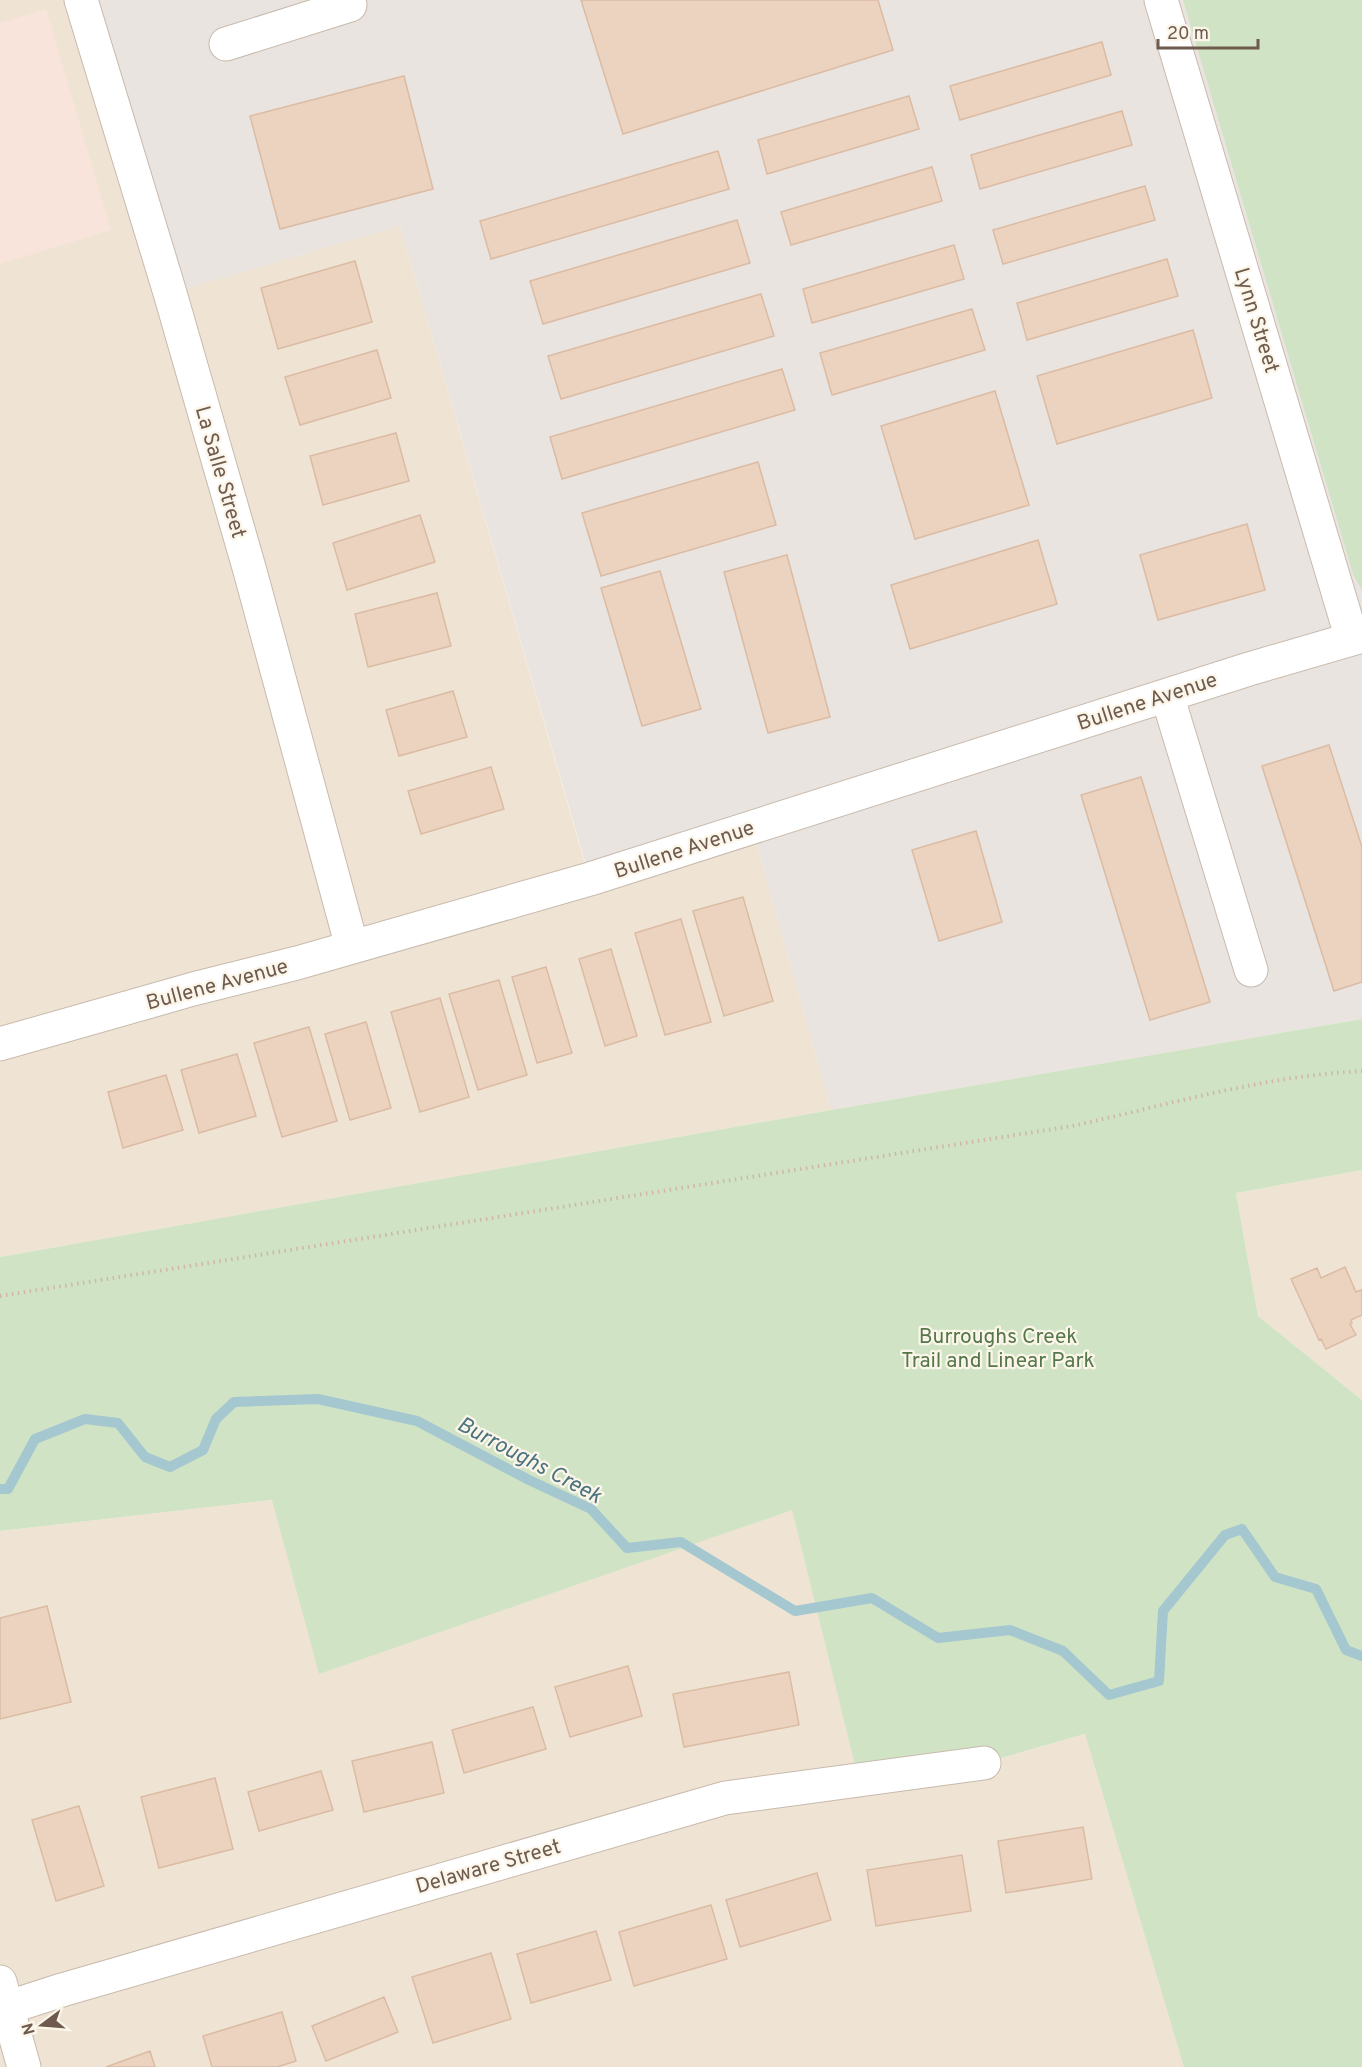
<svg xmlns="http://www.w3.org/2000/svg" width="1362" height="2067" font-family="Overpass,sans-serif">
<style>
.residential{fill:#efe4d4}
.commercial{fill:#f8e4da}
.industrial{fill:#e9e4df}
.green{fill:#d0e4c5}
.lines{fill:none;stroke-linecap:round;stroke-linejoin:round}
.stream{stroke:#a4c7d0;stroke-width:10}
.building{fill:#ebd3c0;stroke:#dbbba3;stroke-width:1.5}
.minor-casing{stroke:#c8baad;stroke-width:35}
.path{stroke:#cfb7a4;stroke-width:4;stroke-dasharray:1.5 4.5;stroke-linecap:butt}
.minor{stroke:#fff;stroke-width:33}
.labels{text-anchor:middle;stroke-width:4.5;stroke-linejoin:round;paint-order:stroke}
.street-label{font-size:21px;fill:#6e5b4e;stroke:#fcf6ea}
.park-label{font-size:21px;fill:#55784a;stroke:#fcf6ea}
.water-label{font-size:22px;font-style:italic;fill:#4b747f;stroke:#fcf6ea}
</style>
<rect width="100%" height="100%" fill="#f9f2e5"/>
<!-- residential -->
<path class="residential" d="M0,0H81L170,293L400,226L589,878L752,827L831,1110L0,1257Z
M1362,1170V1400L1258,1316L1236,1193Z
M272,1500L582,1582L792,1509L829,1659L984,1763L1086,1734L1099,1779L1362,2067H0V1531Z"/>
<!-- commercial -->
<path class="commercial" d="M46,9L111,230L0,264V23Z"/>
<!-- industrial -->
<path class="industrial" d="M81,0H1362V1019L831,1110L752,827L590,879L400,226L170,293Z"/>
<!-- green -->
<path class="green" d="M1183,0H1362V591L1353,574Z
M1362,1019V1170L1236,1193L1258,1316L1362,1400V2067H1184L1085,1734L984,1763L859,1781L792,1510L319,1674L272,1500L0,1531V1257L831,1110Z"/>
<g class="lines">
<!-- stream -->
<path class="stream" d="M0,1489H8L35,1439L85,1419L118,1423L145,1457L170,1467L203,1450L216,1419L234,1402L318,1399L417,1421L529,1480L591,1509L627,1548L681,1542L795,1611L872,1598L938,1638L1010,1630L1063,1651L1109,1695L1159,1681L1163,1611L1225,1535L1242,1529L1275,1577L1316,1589L1346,1650L1362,1656"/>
</g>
<!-- building -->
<path class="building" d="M581,0H878L893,50L623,134Z
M1102,42L1111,75L960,120L950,86Z
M404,76L433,189L280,229L250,116Z
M909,96L919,129L767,174L758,140Z
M1122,111L1132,145L980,189L971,155Z
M718,151L729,189L491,259L480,221Z
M932,167L942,201L791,245L781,212Z
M1145,186L1155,220L1003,264L993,230Z
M737,220L750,263L543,324L530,281Z
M954,245L964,279L812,323L803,289Z
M1167,259L1178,296L1027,340L1017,303Z
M355,261L372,322L278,349L261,288Z
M761,294L774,336L561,399L548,356Z
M972,309L985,350L832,395L820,353Z
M1193,330L1212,398L1057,444L1037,376Z
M377,350L391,398L300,425L285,377Z
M782,369L795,410L562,479L550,437Z
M995,391L1029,505L915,539L881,426Z
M396,433L409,481L323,505L310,456Z
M758,462L776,525L601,576L582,513Z
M420,515L435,562L347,590L333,543Z
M1247,524L1265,590L1158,620L1140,555Z
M1038,540L1057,604L910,649L891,585Z
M787,555L830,717L768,733L724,572Z
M660,571L701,709L642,726L601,588Z
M437,593L451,646L368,667L355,614Z
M453,691L467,737L399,756L386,710Z
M1329,745L1362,847V982L1334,991L1262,766Z
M491,767L504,809L421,834L408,791Z
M1141,777L1210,1002L1150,1020L1081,795Z
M976,831L1002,922L939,941L912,850Z
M743,897L773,1001L724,1016L693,911Z
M681,919L711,1022L665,1035L635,933Z
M611,949L637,1036L605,1046L579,959Z
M546,967L572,1053L537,1063L512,977Z
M499,980L527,1075L478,1090L449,994Z
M440,998L469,1097L420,1112L391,1012Z
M366,1022L391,1108L350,1120L325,1034Z
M309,1027L337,1121L282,1137L254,1043Z
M237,1054L256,1116L199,1133L181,1070Z
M166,1075L183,1130L123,1148L108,1092Z
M1345,1267L1356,1292L1361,1290L1362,1292V1315L1351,1320L1352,1323L1350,1324L1356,1335L1326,1349L1321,1339L1319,1340L1291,1279L1317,1268L1321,1278Z
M47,1606L71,1702L0,1719V1618Z
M628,1666L642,1716L570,1737L555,1687Z
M789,1672L799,1725L684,1747L673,1694Z
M533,1707L546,1749L464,1773L452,1730Z
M432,1742L444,1793L364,1812L352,1761Z
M321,1771L333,1810L259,1831L248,1792Z
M215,1778L233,1849L159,1868L141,1797Z
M79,1806L104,1886L56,1901L32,1820Z
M1083,1827L1092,1879L1006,1893L998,1841Z
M962,1855L971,1911L876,1926L867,1870Z
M817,1873L831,1920L740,1947L726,1900Z
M711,1905L727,1959L634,1986L619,1932Z
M596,1931L611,1980L531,2003L517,1954Z
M491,1953L511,2019L433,2043L412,1977Z
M384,1997L398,2032L326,2061L312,2026Z
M282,2012L296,2061L277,2067H212L203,2036Z
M150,2051L155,2067H106Z"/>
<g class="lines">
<!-- minor casing -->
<g class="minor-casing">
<path id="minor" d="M81,0L170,293L250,571L352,947
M1161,0L1352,639
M226,44L350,5L349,0
M1167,695L1251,970
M0,1044L193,989L297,963L590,879L1249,669L1362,636
M0,1982L24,2067
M0,2010L62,1990L725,1798L984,1763"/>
</g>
<!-- path -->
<path class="path" d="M0,1296L1072,1126C1168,1105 1263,1076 1362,1071"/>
<!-- minor -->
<use href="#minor" class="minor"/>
</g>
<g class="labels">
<!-- street labels -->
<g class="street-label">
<text transform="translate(1257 320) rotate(73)" y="7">Lynn Street</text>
<text transform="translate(221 472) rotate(74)" y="7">La Salle Street</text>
<text transform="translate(1147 701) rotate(-18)" y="7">Bullene Avenue</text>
<text transform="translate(684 849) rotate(-18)" y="7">Bullene Avenue</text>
<text transform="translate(217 984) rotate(-15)" y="7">Bullene Avenue</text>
<text transform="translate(488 1866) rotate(-16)" y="7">Delaware Street</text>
</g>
<!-- park labels -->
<g class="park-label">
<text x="998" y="1343">Burroughs Creek<tspan x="998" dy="24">Trail and Linear Park</tspan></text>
</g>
<!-- water labels -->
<g class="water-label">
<text transform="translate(530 1459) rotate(28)" y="8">Burroughs Creek</text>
</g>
</g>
<!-- north arrow -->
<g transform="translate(42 2025) rotate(254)" stroke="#fcf6ea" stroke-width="4.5" paint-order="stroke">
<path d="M0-4.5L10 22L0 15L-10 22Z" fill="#6e5b4e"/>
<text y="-9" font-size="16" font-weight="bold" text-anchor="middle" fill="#6e5b4e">N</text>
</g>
<!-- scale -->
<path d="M1158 39v9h100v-9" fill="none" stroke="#6e5b4e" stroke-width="3"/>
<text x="1167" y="39" font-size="18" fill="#6e5b4e" stroke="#fcf6ea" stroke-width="4.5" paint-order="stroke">20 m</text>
</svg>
